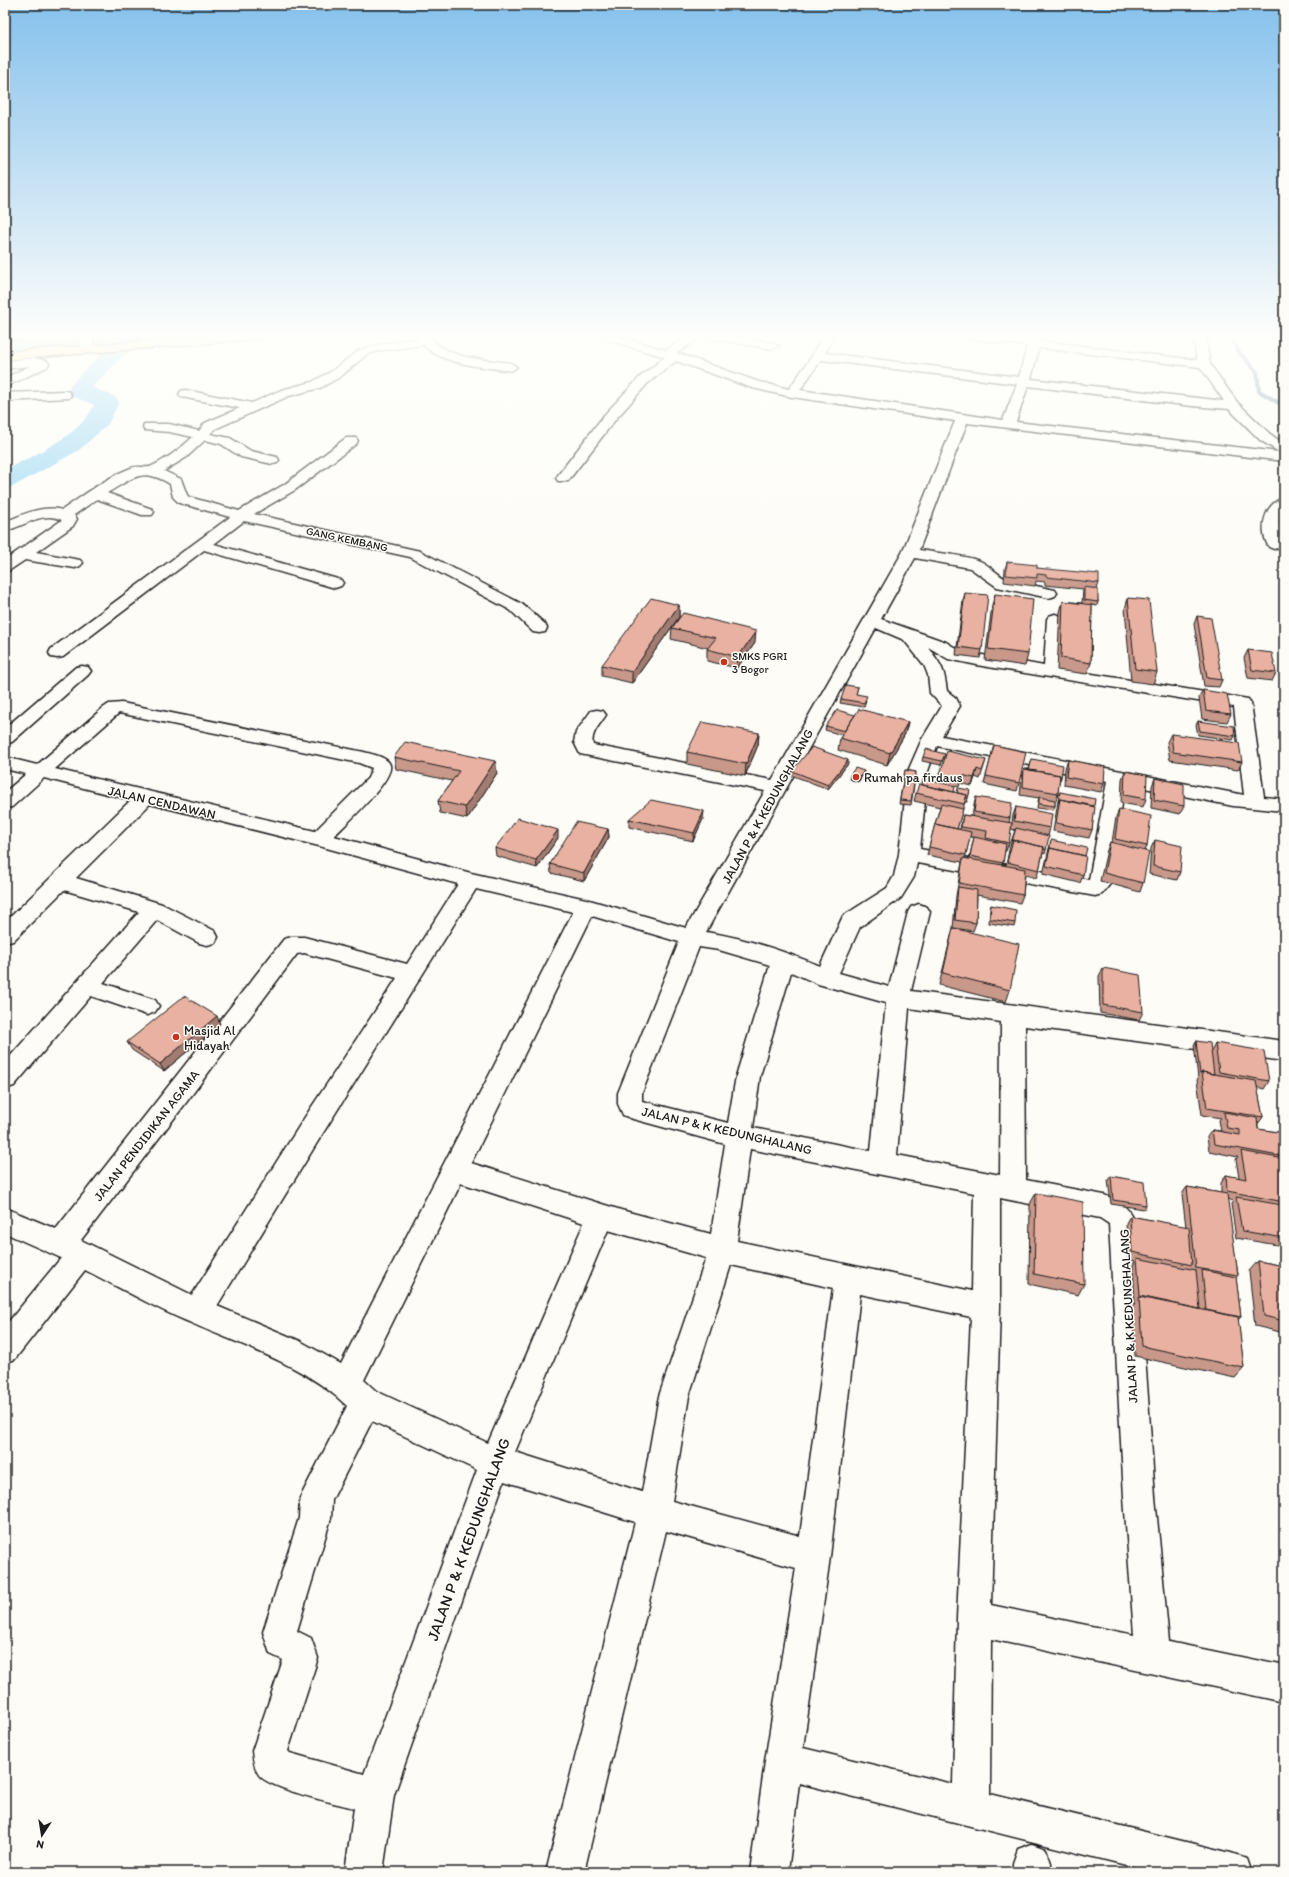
<svg xmlns="http://www.w3.org/2000/svg" width="1289" height="1877" font-family="Itim,sans-serif">
<style>
.green{fill:#a5e1a8;stroke:#607e62}
.lines{fill:none;stroke-linecap:round;stroke-linejoin:round}
.stream{stroke:#638a9d;stroke-width:4}
.river{fill:#92d4f3;fill-rule:evenodd}
.minor-casing{stroke:#1c1c1c;stroke-width:3}
.highway-casing{stroke:#1c1c1c;stroke-width:3}
.minor{fill:#fdfcf7;fill-rule:evenodd}
.highway{fill:#ffdf80;fill-rule:evenodd}
.wall{fill:#c8988a;stroke:#1c1c1c;fill-rule:evenodd}
.shaded-wall{fill:#a37c71;stroke:#1c1c1c}
.building{fill:#e9b1a1;stroke:#1c1c1c}
.poi-dot{fill:#c8321e;stroke:#fdfcf7;stroke-width:1.5}
.labels{text-anchor:middle;stroke-width:3;stroke-linejoin:round;paint-order:stroke}
.far-street-label{font-size:11px;fill:#1c1c1c;stroke:#fdfcf7}
.far-poi-label{font-size:11px;fill:#1c1c1c;stroke:#fdfcf7;text-anchor:start}
.poi-label{font-size:13px;fill:#1c1c1c;stroke:#fdfcf7;text-anchor:start}
.street-label{font-size:13px;fill:#1c1c1c;stroke:#fdfcf7}
.near-street-label{font-size:16px;fill:#1c1c1c;stroke:#fdfcf7}
</style>
<rect width="100%" height="100%" fill="#fdfcf7"/>
<filter id="ink" filterUnits="userSpaceOnUse"><feTurbulence type="fractalNoise" baseFrequency=".025" numOctaves="2"/><feDisplacementMap in="SourceGraphic" scale="8" xChannelSelector="R" yChannelSelector="G"/><feConvolveMatrix kernelMatrix="1 2 1 2 8 2 1 2 1" color-interpolation-filters="sRGB"/></filter>
<g filter="url(#ink)">
<!-- green -->
<path class="green" d="M50,336H235L239,337L5,355V340Z"/>
<g class="lines">
<!-- stream -->
<path class="stream" d="M1234,336L1232,341L1239,352L1257,372L1259,391L1284,406"/>
<!-- river -->
<path class="river" d="M120,336H143L92,387L115,397L119,402L108,424L79,450L14,486L5,489V470C33,455 81,436 94,405L72,396L69,391L70,385Z"/>
<!-- minor casing -->
<g class="minor-casing">
<path id="minor" d="M5,336H25L23,338L5,341Z
M81,336H93V350L91,352L87,353L81,350Z
M417,336H429C448,360 483,359 511,363L517,367L511,371C486,367 441,365 424,345L378,351L366,355L340,377L320,388L289,396L215,429L210,434L230,438L251,451L277,457L279,460L277,463L272,464L241,457L221,444L205,440L187,457L164,471L181,479L187,495L189,497L239,511L285,484L346,438H356L358,441L356,444L295,490L254,514L420,551L522,604L545,624L547,628L545,632L539,633L533,632L510,610L410,557L244,521L214,544L341,580L343,583L341,586L335,588L204,550L63,657L57,658L51,657L49,653L51,649L230,517L179,503L173,497L170,484C141,466 132,479 107,493L152,509L154,512L152,515H142L97,499L74,515L77,519L73,526L36,552L80,560L83,563L80,566L75,568L25,560L10,570L5,572V560L62,520C43,510 23,527 5,531V522C24,514 42,505 62,510C83,496 107,477 131,468C138,465 147,469 152,466C167,459 181,448 193,437L169,432L144,430L143,427L144,424H169L199,431L205,423L240,408L181,397L179,394L181,391L185,390L252,403L281,390L312,382L332,371L358,351L376,345L419,338Z
M599,336H617L666,350L689,336H703L677,353L759,382L789,389L812,356L822,336H834L825,353L1019,377L1027,346L969,339L963,336H998L1029,340L1030,336H1042L1040,341L1197,360L1193,336H1205L1210,364L1237,402L1270,434L1284,444V461L967,423L919,550C936,553 965,555 980,561C991,566 997,575 1008,580L1055,590L1057,593L1055,596L1049,598L997,587L970,568L915,558L881,619L946,642L960,651L1044,666L1047,619L1049,616L1055,614L1061,616L1063,619L1061,669L1248,699L1251,703L1264,797L1284,799V811L1233,806L1125,784L1110,884L1102,894L1095,896L917,863L914,877L901,898L860,927L839,973L889,987L908,912L911,907L919,904L927,907L930,912L911,991L1284,1041V1061L1025,1026L1026,1180L1104,1195C1121,1202 1131,1208 1136,1227L1155,1497L1169,1642L1284,1666V1702L991,1639L990,1794L1231,1853L1245,1858L1250,1872H1154L799,1783L788,1872H750L765,1761L796,1568L666,1531L584,1872H546L635,1522L504,1481L394,1795L383,1872H345L354,1808C335,1803 269,1789 259,1775C254,1768 253,1759 252,1751L283,1660L270,1654L263,1632L299,1518L300,1498L347,1406C304,1364 242,1346 189,1322C153,1307 119,1287 85,1270L15,1359L5,1363V1326L61,1258L5,1233V1208L56,1229L284,939L292,937H304L407,964L458,884L319,846L150,804L76,878L162,904L215,931L218,937L215,943L207,945L199,943L157,920L103,983L155,1000L159,1006L155,1012L147,1015L91,996L14,1086L5,1089V1062L139,912L64,890L13,941L5,943V922L131,800L44,778L12,807L5,808V792L26,774L5,769V757L37,765L103,708L109,704L122,703L364,752C371,754 388,757 390,765C394,780 345,825 334,836L471,873L586,899L686,928L765,791L580,754L574,742L576,732L591,711L597,710L603,711L606,715C600,724 590,734 593,745L772,780L902,553L955,421L792,397L752,388L676,361L648,383L615,420L568,481H558L556,478L558,475L605,414L640,377L665,357L601,338ZM1039,348L1200,367L1224,401L1031,379ZM821,360L1017,384L1003,420L800,390ZM1028,386L1192,406L1229,409L1260,440L1279,452L1016,422ZM876,628L904,640L924,665L928,675L930,693L942,706L922,739L908,771L899,854L894,876L887,888L843,916L820,966C784,951 745,938 706,932ZM928,647L948,659L982,666L1234,707L1244,795L942,736L960,706L956,698L947,691C944,668 942,666 928,647ZM119,713L359,763L372,768L368,778L315,831L55,769ZM937,746L1107,781L1089,880L920,849L928,771ZM476,889L573,912L341,1364L300,1341L217,1306L323,1133ZM592,916L679,942L618,1093V1104L623,1115L633,1119L725,1144L711,1234L621,1210L471,1163ZM699,947L719,950L770,965L736,1076L728,1123L642,1101V1093ZM304,953L397,978L305,1117L192,1295L81,1240L182,1108L297,954ZM791,972L818,984L886,1003L871,1151L753,1128L760,1076ZM909,1008L1001,1022L1000,1175L897,1155ZM750,1149L974,1193L972,1291L737,1241ZM461,1183L584,1223L488,1443L376,1391L364,1380ZM1000,1198L1100,1218L1109,1224L1124,1497L1134,1635L991,1605L1000,1307ZM608,1230L706,1258L659,1396L642,1492L515,1452ZM731,1265L833,1288L800,1536L672,1501L689,1396ZM860,1294L971,1317L957,1618L953,1784L803,1748L830,1557ZM372,1421L477,1470L364,1774L290,1753L288,1751L318,1658L311,1638L297,1631L331,1518L332,1500Z
M706,336H733L773,343L779,346L773,349L712,339Z
M35,358L47,361L49,364L47,367L5,387V378L30,366L5,369V361Z
M65,391L69,392L71,395L69,398L5,401V393Z
M1284,498V508L1279,520L1282,544L1279,547L1274,549L1269,547C1258,531 1264,503 1284,498Z
M82,666L88,667L91,671L88,675L12,742L5,744V728L76,667Z
M1032,1844L1046,1849L1051,1863V1872H1013V1863L1018,1849Z"/>
</g>
<!-- highway casing -->
<g class="highway-casing">
<path id="highway" d="M214,336H263L257,339L5,360V352Z"/>
</g>
<!-- minor -->
<use href="#minor" class="minor"/>
<!-- highway -->
<use href="#highway" class="highway"/>
</g>
<!-- wall -->
<path class="wall" d="M1278,336H1284V344Z
M1007,562L1037,568L1099,583L1097,589L1098,602L1097,606L1092,605L1091,663L1087,674L1057,670L1060,612L1063,601L1082,603L1083,589L1045,585V582L1036,581L1035,586L1004,582L1005,569Z
M965,593L982,650L980,658L956,655L963,600Z
M995,594L1028,654L1025,666L985,660L992,605Z
M1128,598L1157,672L1153,684L1131,681L1125,609Z
M679,605V617L632,683L602,676V665Z
M1197,616L1222,680L1219,687L1204,686L1194,624Z
M672,628L755,643L737,668L707,661V649L708,648L671,639Z
M1248,650L1276,673L1272,681L1248,678L1244,658Z
M858,687L856,694L866,700L864,707L840,703L841,699Z
M1203,690L1231,714L1227,722L1202,719L1199,698Z
M855,715L908,722L905,734L887,765L838,750L840,738L842,735L825,730L826,726Z
M1198,721L1235,736L1233,740L1198,735L1196,725Z
M759,733L758,745L745,776L687,764V752Z
M1171,734L1242,762L1238,770L1170,760L1167,742Z
M994,745L1019,783L1017,791L984,784Z
M945,754L941,765L922,761L923,757Z
M394,757L497,773L467,819L440,813L438,801L452,781L396,769Z
M1032,759L1061,778L1059,782L1058,793L1056,801H1055V806L1053,810L1037,808L1038,801L1039,798L1020,795L1022,777L1024,769H1029Z
M986,760L980,779L975,777L972,786L960,783L959,787L938,782L940,774Z
M1068,760L1104,784L1101,792L1064,785L1065,768Z
M848,764L828,789L791,775L792,771Z
M905,770L916,772L911,805L899,804Z
M1125,771L1146,799L1143,807L1121,803L1122,779Z
M850,775H863L858,782L849,779Z
M1155,778L1184,806L1180,814L1151,808L1152,786Z
M970,790L967,802H965L957,829H960L963,815L972,816L974,805L976,797L1010,818L1009,823V843L1006,851H1005L1002,865H1006L1010,845L1015,830L1011,829L1013,815L1016,807L1050,828L1048,836L1046,850L1045,854L1043,853L1039,870L1036,878L1025,875L1023,895L1020,903L977,895L976,923L973,931L954,928L1010,990L1006,1002L939,985L953,928L956,896L957,890L962,862L927,855L935,824L940,807L914,801L916,793L954,792L957,793ZM970,837H974L969,859L965,858Z
M1060,792L1094,806L1092,830L1089,838L1053,831L1059,796Z
M1119,809L1147,846L1145,851L1143,883L1140,892L1100,881L1107,850L1110,842H1112L1116,817Z
M629,819H703L693,841L629,827Z
M608,829L609,837L584,881L551,873L550,864Z
M558,838L537,868L496,856L495,848Z
M1051,840L1085,856L1083,875L1080,883L1043,874Z
M1155,840L1180,872L1177,880L1149,874L1151,848Z
M991,905L1015,923L1014,927L989,923L990,909Z
M1103,968L1143,1012L1139,1020L1100,1013L1099,976Z
M220,1024L164,1071L132,1050L127,1042Z
M1196,1041L1211,1051L1215,1043L1269,1081L1264,1089L1257,1087L1263,1117L1258,1124V1129L1284,1133V1211H1283L1284,1245L1283,1246L1236,1238L1231,1204L1233,1201L1227,1199L1238,1275L1236,1278L1241,1317L1238,1320L1244,1368L1235,1378L1135,1356L1132,1307L1135,1303L1133,1265L1135,1261L1128,1259L1126,1223L1130,1216L1186,1227L1182,1194L1187,1187L1221,1193V1183L1226,1175L1239,1178L1236,1159L1238,1157L1209,1151L1207,1137L1212,1130L1221,1131L1219,1120L1221,1118L1202,1115L1197,1080L1198,1078L1194,1045Z
M1111,1176L1146,1205L1144,1209L1111,1204L1108,1180Z
M1036,1193L1084,1284L1078,1295L1029,1284L1030,1204Z
M1258,1261L1284,1266V1333L1255,1326L1249,1271Z"/>
<!-- shaded-wall -->
<path class="shaded-wall" d="M679,605V617L632,683V672Z
M756,631L755,643L737,668L738,657Z
M908,722L905,734L887,765L890,753Z
M759,733L758,745L745,776L746,764Z
M848,760V764L828,789V785Z
M495,761L497,773L467,819L465,807Z
M977,769L975,777L972,786L974,778Z
M864,771L863,775L858,782L859,778Z
M704,811L703,819L693,841L694,833Z
M608,829L609,837L584,881V873Z
M558,830V838L537,868L536,860Z
M217,1016L220,1024L164,1071L160,1064Z"/>
<!-- building -->
<path class="building" d="M1007,562L1037,565V568L1099,574V583L1047,577V575L1037,574V578L1006,575Z
M1084,587L1098,589V602L1084,600Z
M965,593L988,595L982,650L958,647Z
M995,594L1033,599L1028,654L988,649Z
M651,598L679,605L632,672L602,665Z
M1128,598L1149,600L1157,672L1135,669Z
M1063,601L1092,605L1091,663L1061,658Z
M683,613L756,631L738,657L707,649L716,638L672,628Z
M1197,616L1211,618L1222,680L1207,678Z
M1248,650L1272,653L1276,673L1252,670Z
M846,685L858,687L856,694L867,696L864,703L841,699Z
M1203,690L1227,694L1231,714L1206,711Z
M859,709L908,722L890,753L840,738Z
M837,710L855,715L844,731L826,726Z
M1198,721L1234,726L1235,736L1200,731Z
M702,722L759,733L746,764L687,752Z
M1171,734L1239,743L1242,762L1173,752Z
M405,742L495,761L465,807L438,801L459,771L394,757Z
M994,745L1026,752L1019,783L986,776Z
M812,747L848,760L828,785L792,771Z
M926,749L945,754L942,761L923,757Z
M947,751L986,760L982,771L977,769L974,778L962,775L961,779L940,774Z
M1032,759L1063,765L1061,778H1060V775L1029,770Z
M1068,760L1105,767L1104,784L1066,777Z
M855,768L864,771L859,778L850,775Z
M1024,769L1060,775L1058,793L1023,787Z
M905,770L916,772L911,801L900,800Z
M1125,771L1147,775L1146,799L1124,795Z
M1155,778L1184,784V806L1154,800Z
M923,779L955,786L954,792L922,785Z
M919,784L967,795L964,804L916,793Z
M958,788L970,790L968,798H966L967,795L957,793Z
M1060,792L1095,799L1094,806L1060,799L1058,803Z
M976,797L1012,803L1010,818L974,812Z
M1039,797L1055,800V806L1039,804Z
M1060,799L1095,807L1092,830L1056,823Z
M651,800L704,811L694,833L629,819Z
M941,804L963,809L957,829L935,824Z
M1016,807L1052,814L1050,828L1014,821Z
M1119,809L1151,816L1147,846L1115,839Z
M963,815L1012,823L1009,843L986,838L987,831L961,827Z
M518,818L558,830L536,860L495,848Z
M576,822L608,829L584,873L550,864Z
M935,824L971,832L966,855L929,847Z
M1016,828L1049,836L1046,850L1044,849V847L1013,840L1012,841Z
M974,837L1006,844L1003,863L970,856Z
M1013,840L1044,847L1039,870L1007,862Z
M1051,840L1087,848L1085,856L1050,848L1049,852Z
M1155,840L1182,846L1180,872L1153,866Z
M1110,842L1149,852L1143,883L1104,873Z
M1050,848L1086,856L1083,875L1046,866Z
M963,858L1025,869L1023,895L959,883Z
M958,887L977,890L976,923L955,920Z
M991,905L1016,910L1015,923L990,919Z
M953,928L1019,944L1010,990L943,973Z
M1103,968L1140,975L1143,1012L1103,1005Z
M184,996L217,1016L160,1064L127,1042Z
M1196,1041L1210,1043L1214,1074L1202,1072L1200,1074Z
M1215,1043L1264,1051L1269,1081L1219,1072Z
M1202,1072L1256,1081L1263,1117L1207,1108Z
M1224,1112L1257,1118L1258,1129L1284,1133V1157L1214,1144L1212,1130L1240,1135V1130L1227,1128Z
M1241,1151L1284,1159V1202L1227,1191L1226,1175L1246,1179Z
M1111,1176L1144,1182L1146,1205L1113,1200Z
M1187,1187L1227,1194L1238,1275L1196,1268Z
M1036,1193L1083,1202L1084,1284L1034,1274Z
M1236,1197L1282,1205L1284,1213V1238L1242,1231Z
M1130,1216L1189,1227L1192,1265L1132,1252Z
M1137,1258L1196,1270L1200,1309L1140,1296Z
M1258,1261L1284,1266V1321L1264,1316Z
M1202,1270L1236,1277L1241,1317L1206,1310Z
M1139,1297L1238,1317L1244,1368L1142,1346Z"/>
</g>
<!-- sky -->
<linearGradient id="sky" x2="0" y2="1"><stop stop-color="#85c1ec"/><stop offset="0.56" stop-color="#fefefb"/><stop offset="1" stop-color="#fefefb" stop-opacity="0"/></linearGradient>
<rect width="1289" height="599" fill="url(#sky)"/>
<!-- markers -->
<g class="poi-dot">
<circle cx="724" cy="662" r="4"/>
<circle cx="856" cy="777" r="4"/>
<circle cx="176" cy="1037" r="4"/>
</g>
<g class="labels">
<!-- far-street labels -->
<g class="far-street-label">
<text transform="translate(347 539) rotate(12)" y="4">GANG KEMBANG</text>
</g>
<!-- far-poi labels -->
<g class="far-poi-label">
<text x="732" y="660">SMKS PGRI<tspan x="732" dy="13">3 Bogor</tspan></text>
</g>
<!-- poi labels -->
<g class="poi-label">
<text x="864" y="782">Rumah pa firdaus</text>
<text x="184" y="1035">Masjid Al<tspan x="184" dy="15">Hidayah</tspan></text>
</g>
<!-- street labels -->
<g class="street-label">
<text transform="translate(162 802) rotate(13)" y="5">JALAN CENDAWAN</text>
<text transform="translate(767 806) rotate(-61)" y="5">JALAN P &amp; K KEDUNGHALANG</text>
<text transform="translate(727 1130) rotate(13)" y="5">JALAN P &amp; K KEDUNGHALANG</text>
<text transform="translate(146 1135) rotate(-52)" y="5">JALAN PENDIDIKAN AGAMA</text>
<text transform="translate(1128 1316) rotate(-93)" y="5">JALAN P &amp; K KEDUNGHALANG</text>
</g>
<!-- near-street labels -->
<g class="near-street-label">
<text transform="translate(468 1539) rotate(-70)" y="6">JALAN P &amp; K KEDUNGHALANG</text>
</g>
</g>
<!-- margin -->
<rect width="1289" height="1877" fill="none" stroke="#fdfcf7" stroke-width="20"/>
<rect x="10" y="10" width="1269" height="1857" fill="none" stroke="#1c1c1c" stroke-width="1.5" filter="url(#ink)"/>
<!-- north arrow -->
<g transform="translate(42 1835) rotate(192)" stroke="#fdfcf7" stroke-width="3" paint-order="stroke">
<path d="M0-3L7 15L0 10L-7 15Z" fill="#1c1c1c"/>
<text y="-6" font-size="11" font-weight="bold" text-anchor="middle" fill="#1c1c1c">N</text>
</g>
</svg>
